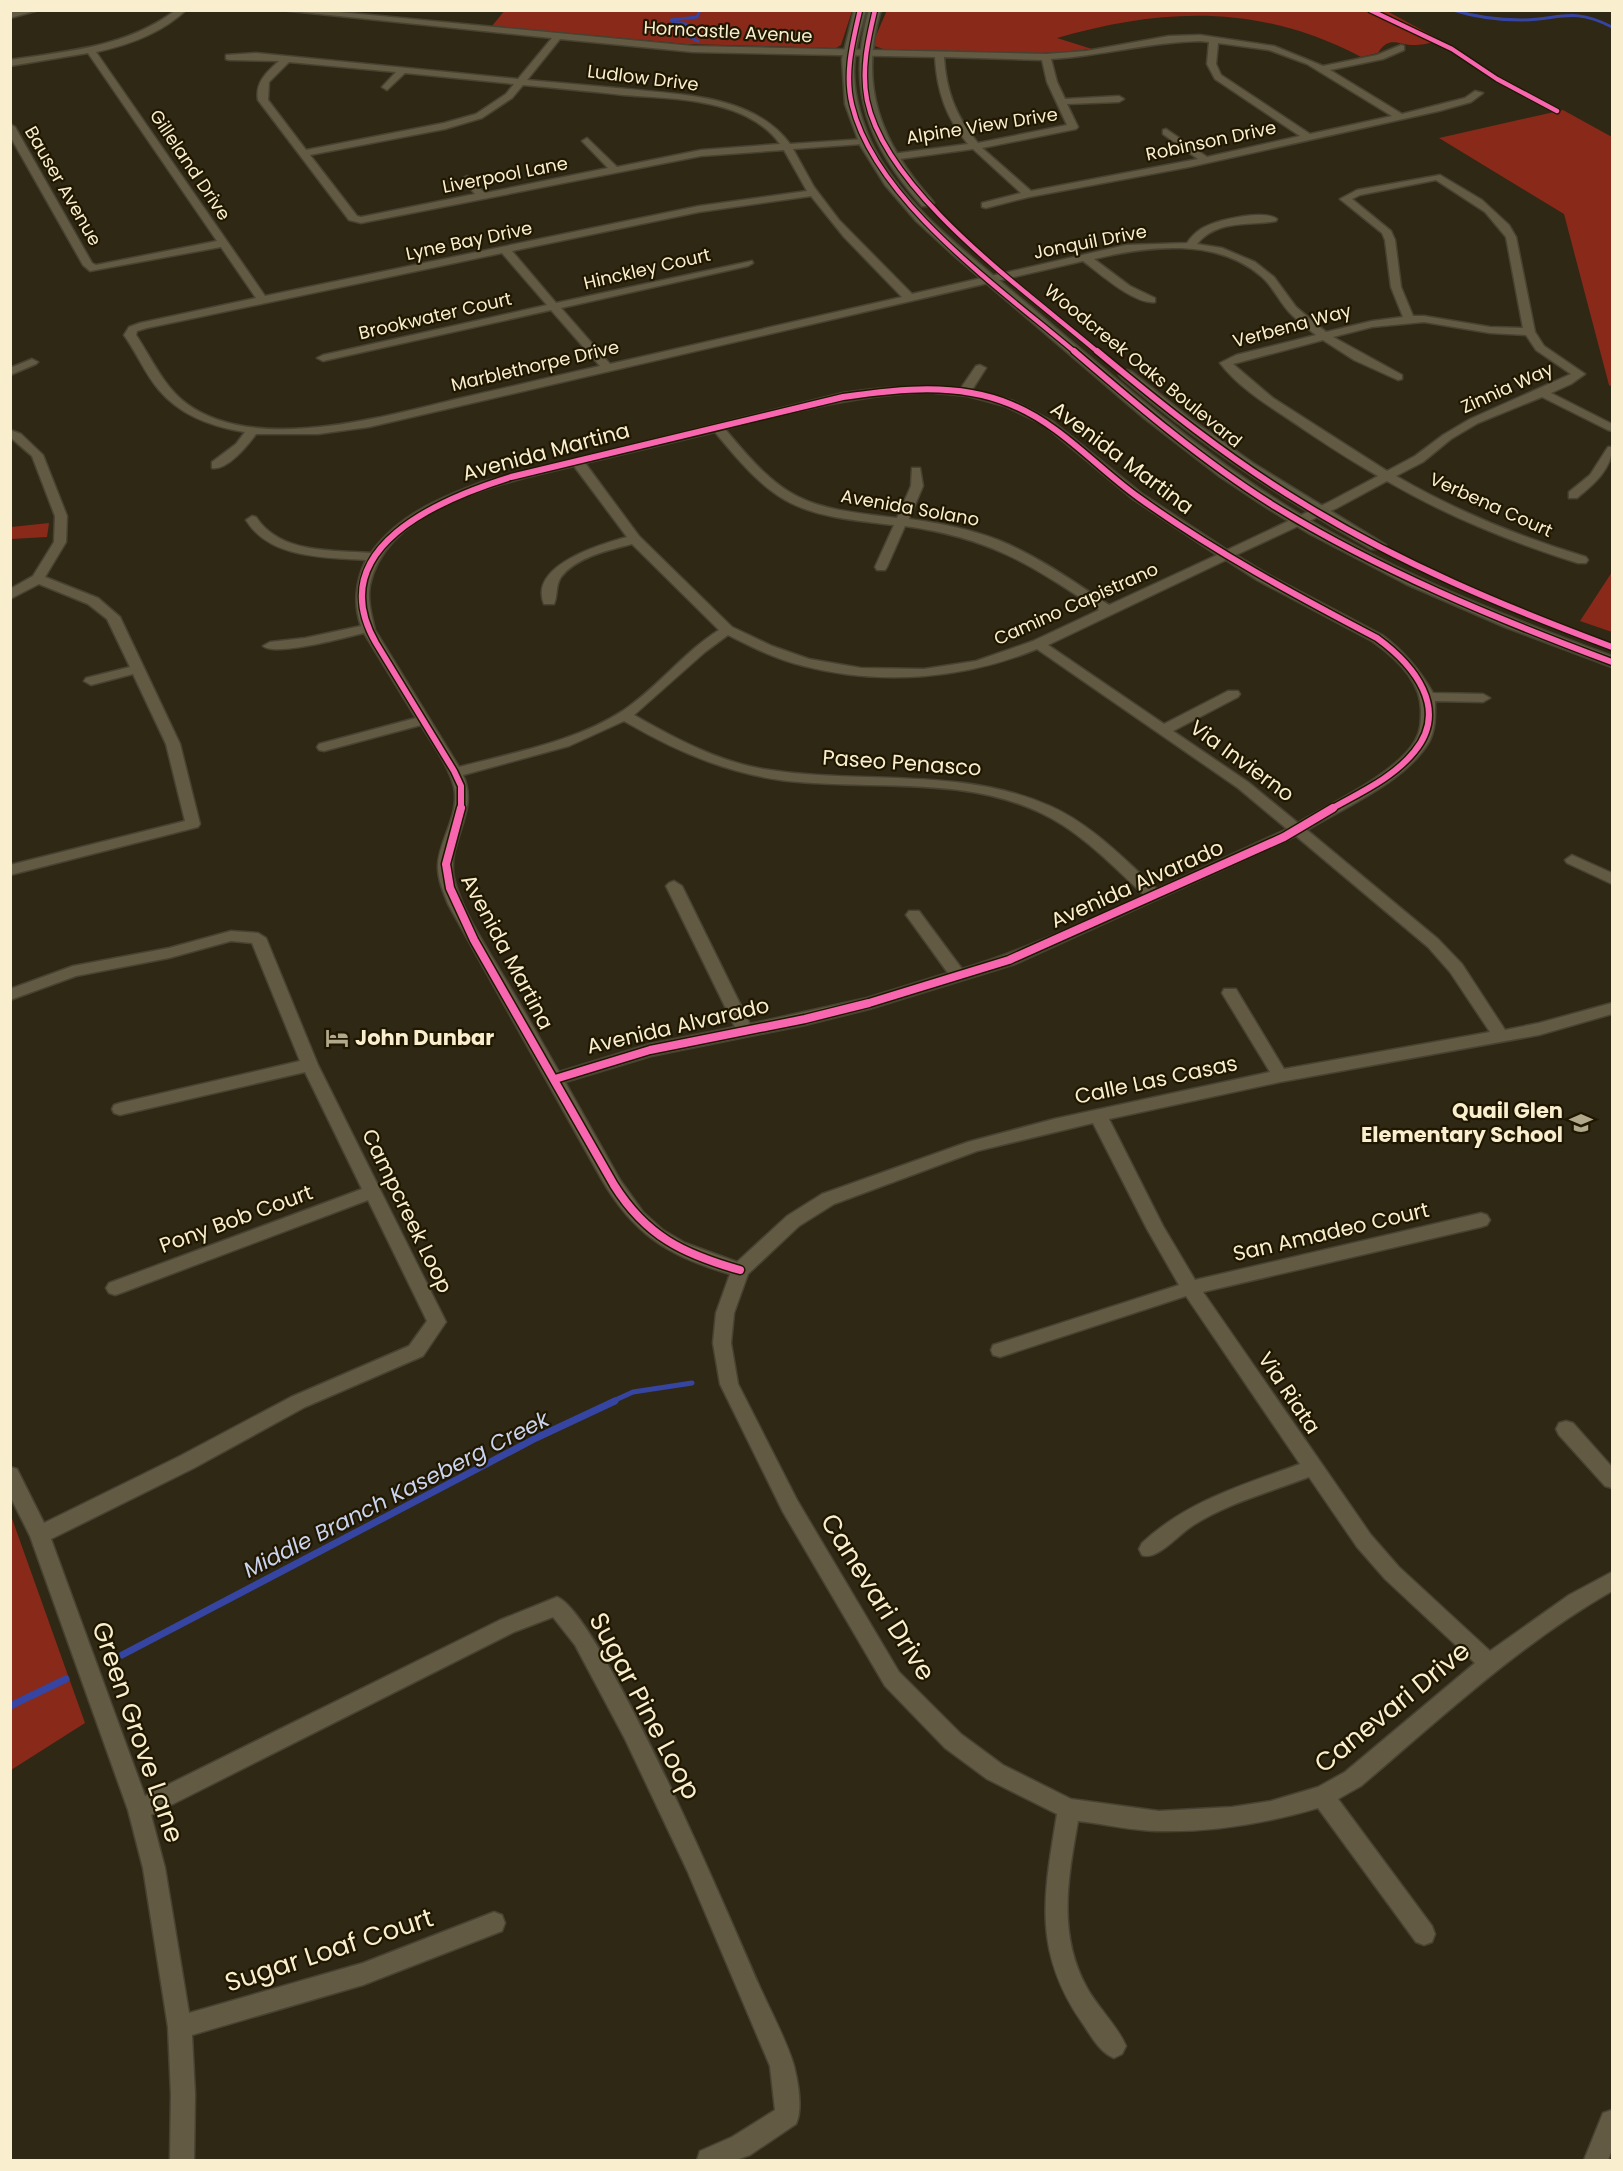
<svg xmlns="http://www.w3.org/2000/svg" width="1623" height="2171" font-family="Poppins,sans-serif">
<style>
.green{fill:#89291a}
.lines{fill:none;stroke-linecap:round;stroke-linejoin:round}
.stream-far2{stroke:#3545a1;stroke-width:3}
.stream-far1{stroke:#3545a1;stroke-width:5}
.stream{stroke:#3545a1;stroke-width:7}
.minor-casing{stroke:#484232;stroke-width:3}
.secondary-casing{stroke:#484232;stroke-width:3}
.minor{fill:#625a42;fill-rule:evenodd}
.secondary{fill:#5c5a42;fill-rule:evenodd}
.cycleway-far2-casing{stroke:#201700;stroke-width:7}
.cycleway-far1-casing{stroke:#201700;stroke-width:9}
.cycleway-casing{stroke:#201700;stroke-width:11}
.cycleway-far2{stroke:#f766af;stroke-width:4.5}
.cycleway-far1{stroke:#f766af;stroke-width:6}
.cycleway{stroke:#f766af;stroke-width:8}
.labels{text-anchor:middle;stroke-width:4.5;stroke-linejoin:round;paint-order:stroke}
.far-street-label{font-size:18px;fill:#f9eecd;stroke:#201700}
.street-label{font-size:21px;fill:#f9eecd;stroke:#201700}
.poi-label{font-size:21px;font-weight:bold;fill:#f9eecd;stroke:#201700;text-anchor:start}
.water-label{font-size:22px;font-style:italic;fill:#cbd4ef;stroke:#201700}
.near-street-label{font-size:26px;fill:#f9eecd;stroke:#201700}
</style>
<rect width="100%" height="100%" fill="#2f2815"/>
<!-- green -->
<path class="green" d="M505,10H852V11L841,45L836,48L686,44L492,26Z
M887,10L1387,11L1440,40C1433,42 1424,45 1416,45C1400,46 1389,34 1378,53L1361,57C1261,4 1164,7 1057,38L1092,49C1024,58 952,51 883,49L875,46V38Z
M1563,110L1612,137V387L1609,385L1564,214L1439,138Z
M49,523L47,537L11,539V527Z
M1612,572V632L1580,621Z
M10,1513L85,1723L11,1770H10Z"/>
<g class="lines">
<!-- stream-far2 -->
<path class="stream-far2" d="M1453,10C1475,17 1499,20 1522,20C1561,19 1573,7 1612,27
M698,41L676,31L686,27V24L674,23L671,20L697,17L700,10"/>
<!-- stream-far1 -->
<path class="stream-far1" d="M611,1402L633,1392L692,1383"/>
<!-- stream -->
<path class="stream" d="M122,1655L536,1438L615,1401
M10,1706L66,1679"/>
<!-- minor casing -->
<g class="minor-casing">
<path id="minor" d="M19,10H39L10,18V12Z
M176,10H186C162,33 129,45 96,52L265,296L699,206L807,191L784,150L701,156L361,223L349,220L258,100C255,82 267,72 279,61L229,60L226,59V55L256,53L518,79L552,38L281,10H318L693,46L1046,54L1086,51L1169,36L1200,35L1274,46L1323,66L1377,55L1401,45L1404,46V50L1383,59L1330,70L1402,114L1465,98L1475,91L1483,93L1471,102L1439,111L1189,167L1029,197L986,208L982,207V203L1021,193L973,149L892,160L887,157L892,154L968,144C946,118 937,91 935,57L693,52L560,39L527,80C561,83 595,86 628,89C682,95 754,95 790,144L865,139L867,141L862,144L793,149L814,187L839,220L912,294L1126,245L1187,243C1191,237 1195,233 1201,229C1215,220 1264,209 1277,219L1276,221C1249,226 1217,219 1197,244L1222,248L1255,262L1274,277L1296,307L1326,332L1372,321L1403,317L1391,287L1385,240L1382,233L1340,199L1357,190L1440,175L1482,200L1509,225L1516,237L1535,332L1544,346L1585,374L1571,384L1551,393L1612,424V431L1608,430L1542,397L1478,423L1451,439L1423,462L1396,476C1456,511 1520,537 1586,557L1588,560L1586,563H1578C1511,542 1447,516 1387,481L1337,508L1236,555L1267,574L1382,635C1404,651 1419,669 1433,693L1483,694L1490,698L1483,702L1435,701C1435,715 1436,729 1429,742C1406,781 1345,807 1307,830L1438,939L1462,964L1505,1030L1539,1023L1612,1003V1014L1539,1035L1280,1082L1109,1119L1163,1226L1195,1280L1481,1213L1487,1215L1490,1220L1487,1225L1481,1227L1203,1292L1371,1535L1399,1567L1490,1651L1569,1595L1612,1572V1591C1520,1644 1442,1717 1361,1786L1338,1799L1432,1926L1435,1934L1432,1942L1424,1945L1416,1942L1318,1808C1267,1823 1214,1832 1160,1831C1133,1831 1105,1824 1078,1821C1068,1878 1057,1934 1087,1988C1098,2008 1117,2025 1126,2046L1122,2054L1114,2058C1099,2052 1090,2034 1081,2021C1032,1949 1044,1894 1057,1814L987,1779L945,1748L885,1686L783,1512L720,1384L713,1343L716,1313L730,1274C668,1256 633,1234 601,1178L448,904C443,891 437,878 438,864C440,838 460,814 454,787C449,766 432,743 421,725L324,751L319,750L317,747L319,744L416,718L364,633C346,637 275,657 263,646L270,642L305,638L361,626C353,604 356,580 366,560C324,557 270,559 246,520L252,516L256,517C280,554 332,550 371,553C398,515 440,498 482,482L843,393C883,387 921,385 961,388L976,366L980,365L986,368L972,390L1013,401L1052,421L1141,493L1227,550L1329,502L1378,476C1346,458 1315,437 1284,416C1261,401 1237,385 1220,363L1236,355L1316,335C1305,326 1293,318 1285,307C1277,297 1272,286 1262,277C1217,237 1148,246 1094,259L1130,286L1155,298V302C1135,305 1099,273 1083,261L369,427L318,434H256C248,445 227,471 212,468V462L236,444L245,432C213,427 181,416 159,390C145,374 137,353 124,335L129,327L140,323L256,298L221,247L90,271L83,265L10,136V124L15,127L92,263L96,265L217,241L88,53L10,66V60C69,51 127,47 176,10ZM1200,41L1209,42L1207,64L1215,79L1300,136L1207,157L1166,129L1163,130V134L1198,159L1031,191L982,148L1076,129L1078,127L1067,104L1119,102L1124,99L1119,96L1065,99L1057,82L1051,59C1101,56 1150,42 1200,41ZM1218,43L1269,50L1307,64L1392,116L1310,134L1221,75L1216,64ZM944,57L1042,60L1047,82L1067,125L978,143C956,117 946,91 944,57ZM289,62L396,72L382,87L387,90L405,73L514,84L506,94L476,114L444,123L306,150L268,100L269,82ZM523,85C556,88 590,91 623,95C674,99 747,98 780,144L701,150L617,167L587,138L582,141L608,168L485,193L467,176L462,179L475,194L361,217L357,216L310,155L445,129L482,118L512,98ZM1436,180L1485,212L1506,237L1523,328L1490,327L1424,316H1413L1401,287L1395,240L1391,231L1352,199L1360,195ZM811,196L844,237L902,297L610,364L561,308L748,266L753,263L752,261L556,303L512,251L699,212ZM502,253L547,305L323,355L317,358L323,361L551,310L600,366C552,377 505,388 457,399C382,417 256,454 187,404C163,386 152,359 136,335L137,331L147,328ZM1424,322L1490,333L1526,335L1536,350L1571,374L1470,419L1443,435L1415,456L1387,471L1273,398L1233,364L1323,340L1354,360L1398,380L1402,379V375L1333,337L1372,327ZM927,392L968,396L1005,406L1044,425L1133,499L1217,555L1109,605C1074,582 1038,556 998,540C970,529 939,523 909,519L923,486L920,468H912L911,486L897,518C803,507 786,503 725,429C792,412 857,395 927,392ZM715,432C778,509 796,514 894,525L875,567L877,570H885L887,567L905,526C990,538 1030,564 1099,610L1033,641L976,661L924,669L861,668L809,659L772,646L732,627L639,536L585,463ZM574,466L627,537C602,544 528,565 544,604H554C558,595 555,586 561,577C576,557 609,550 632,544L719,630C684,652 658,687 624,710C575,742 515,752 459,767L375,630C372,617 367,600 370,585C387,505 507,482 574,466ZM1226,560L1257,580L1372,641C1395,657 1421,680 1421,710C1421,721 1421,731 1415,741C1397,773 1330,804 1298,823L1248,782L1173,731L1238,697L1240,694L1238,691H1228L1164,724L1048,645ZM728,635C752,647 777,660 804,666C881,686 964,679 1037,649L1238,788L1287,829L1157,889C1124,859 1091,824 1050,806C959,766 859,785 763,769C717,761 674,738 634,715L705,652ZM624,721C679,753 735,777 799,782C879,789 966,777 1041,813C1081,832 1112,865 1144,895C1084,922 1025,950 962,969L919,911H909L906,915L909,919L948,973L867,998L750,1024L682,886L674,881L669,883L666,886L735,1027L650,1044L559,1072C540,1039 521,1005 501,972C484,943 462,911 454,878C446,842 480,812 463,775L569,746ZM1296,836L1428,947L1450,972L1490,1032L1284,1069L1236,989H1224L1222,993L1270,1072L1054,1119L968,1142L822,1194L787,1216L737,1262L685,1243L663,1230L643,1212L620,1180L565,1082L651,1056L805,1025L869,1009L1015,964ZM1093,1123L1147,1229L1179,1285L993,1345L991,1350L993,1355L1000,1357L1186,1296L1300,1464C1243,1485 1187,1501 1142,1543L1139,1549L1142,1555C1157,1561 1178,1535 1192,1526C1228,1503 1270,1492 1309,1477L1357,1547L1385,1579L1475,1663L1345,1772L1318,1787L1271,1801L1232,1807L1159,1811L1071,1799L1003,1765L961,1734L899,1672L797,1500L738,1384L731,1343L734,1313L748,1274L799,1226L834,1204L977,1151Z
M32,359L38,362L36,364L10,375V368Z
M10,430L21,434L43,455L67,516L66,542L45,577L98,598L120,617L180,744L200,824L198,827L10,875V865L185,821L166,744L133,674L91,685L84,681L86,678L130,667L107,619L88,604L39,584L10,599V589L33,576L54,542L55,516L32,456L10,437Z
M1608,447H1612C1612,469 1594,484 1577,498H1569V492L1590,475Z
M1572,855L1612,873V884L1567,863L1565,860Z
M231,931L258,933L266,938L318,1065L446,1322L423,1356L305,1407L194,1468L51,1539L145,1796L500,1620L557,1597C600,1613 733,1925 758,1983C769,2008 787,2041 794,2066C798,2082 803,2109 796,2124L750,2155L736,2160H697L700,2151L732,2137L775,2110L770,2066L687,1870L625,1739L575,1645L553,1617L514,1632L151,1815L165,1868L189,2013L363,1963L494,1912L502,1915L505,1923L502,1931L363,1985L192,2035L195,2094L194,2160H170L171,2094L168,2027L143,1868L128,1810L30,1536L10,1496V1467L17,1469L44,1523L180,1456L291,1397L409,1346L427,1321L368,1200L121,1293L115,1295L109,1293L106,1288L109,1283L362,1189L305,1072L120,1115L114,1113L112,1109L114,1105L120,1103L300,1061L252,943L231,941L169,958L76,976L10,1000V989L73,966L169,948Z
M1566,1421L1573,1423L1612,1467V1488L1605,1486L1559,1435L1556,1429L1559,1423Z
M1612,2110V2150L1608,2160H1584L1603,2113Z"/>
</g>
<!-- secondary casing -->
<g class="secondary-casing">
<path id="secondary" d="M854,10H866C862,26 857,41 855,57C851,85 860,118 872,144C901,205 975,259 1025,302C1106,370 1185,441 1274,498C1378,566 1496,613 1612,656V667L1505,627L1406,584L1310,534L1264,506L1219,476L1144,418L951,253L916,221L885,185L860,145L845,104L842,59Z
M869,10H881C858,86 881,143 932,200L934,203L932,206H922C869,146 845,90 869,10Z
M1127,370L1132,372L1192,420L1253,463L1386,545L1383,549H1371C1283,499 1199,444 1122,378L1119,375L1122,372Z"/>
</g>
<!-- minor -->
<use href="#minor" class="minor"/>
<!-- secondary -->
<use href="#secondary" class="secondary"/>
<!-- cycleway-far2 casing -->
<g class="cycleway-far2-casing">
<path id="cycleway-far2" d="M860,10C853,41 844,73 852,105C875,201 1002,290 1076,353
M875,10C868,40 861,69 867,100C886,193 1029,293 1099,353
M1370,10L1452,49L1497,79L1557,111"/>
</g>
<!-- cycleway-far1 casing -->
<g class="cycleway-far1-casing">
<path id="cycleway-far1" d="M1074,351C1137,405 1201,460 1271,504C1378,570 1494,618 1612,662
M1097,351C1163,406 1229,459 1302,503C1399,563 1505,607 1612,647
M461,809V786L454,771L376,643C321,548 440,499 511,477L843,397C898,389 957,382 1010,404C1060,424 1095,466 1138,497C1213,551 1295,595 1377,638C1414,665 1450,709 1414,752C1393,778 1359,793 1331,809"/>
</g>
<!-- cycleway casing -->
<g class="cycleway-casing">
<path id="cycleway" d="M461,808L446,864L450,888L474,940L614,1185C646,1236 683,1254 740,1270
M555,1079L650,1050L805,1019L869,1003L1009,960L1284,837L1333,808"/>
</g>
<!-- cycleway-far2 -->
<use href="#cycleway-far2" class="cycleway-far2"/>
<!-- cycleway-far1 -->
<use href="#cycleway-far1" class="cycleway-far1"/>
<!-- cycleway -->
<use href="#cycleway" class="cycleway"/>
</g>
<!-- icons -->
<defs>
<g id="hotel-bare" transform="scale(1.8)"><path d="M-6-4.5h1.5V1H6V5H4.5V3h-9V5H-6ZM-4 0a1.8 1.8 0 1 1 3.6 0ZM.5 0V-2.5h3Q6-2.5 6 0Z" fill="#b2a98d" stroke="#201700" stroke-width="2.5" paint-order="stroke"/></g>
<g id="school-bare" transform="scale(1.8)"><path d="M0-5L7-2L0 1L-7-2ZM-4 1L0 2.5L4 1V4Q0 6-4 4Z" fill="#b2a98d" stroke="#201700" stroke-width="2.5" paint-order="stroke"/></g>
</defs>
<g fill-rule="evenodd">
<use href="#hotel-bare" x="337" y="1038"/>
<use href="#school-bare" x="1581" y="1123"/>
</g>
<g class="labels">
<!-- far-street labels -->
<g class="far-street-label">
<text transform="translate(728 32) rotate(3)" y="6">Horncastle Avenue</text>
<text transform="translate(643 78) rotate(7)" y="6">Ludlow Drive</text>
<text transform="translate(982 126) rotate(-9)" y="6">Alpine View Drive</text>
<text transform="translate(1211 141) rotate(-12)" y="6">Robinson Drive</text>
<text transform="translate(190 165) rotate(56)" y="6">Gilleland Drive</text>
<text transform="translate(505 175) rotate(-11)" y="6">Liverpool Lane</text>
<text transform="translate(63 186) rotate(60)" y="6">Bauser Avenue</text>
<text transform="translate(469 241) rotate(-12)" y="6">Lyne Bay Drive</text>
<text transform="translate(1090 242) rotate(-11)" y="6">Jonquil Drive</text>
<text transform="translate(647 269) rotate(-13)" y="6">Hinckley Court</text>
<text transform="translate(435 316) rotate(-13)" y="6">Brookwater Court</text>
<text transform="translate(1292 326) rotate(-15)" y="6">Verbena Way</text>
<text transform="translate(535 366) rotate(-13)" y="6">Marblethorpe Drive</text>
<text transform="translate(1143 366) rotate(39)" y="6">Woodcreek Oaks Boulevard</text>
<text transform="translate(1507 388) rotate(-24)" y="6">Zinnia Way</text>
<text transform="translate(1491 505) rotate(24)" y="6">Verbena Court</text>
<text transform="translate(910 508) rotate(10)" y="6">Avenida Solano</text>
<text transform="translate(1076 604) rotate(-24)" y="6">Camino Capistrano</text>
</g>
<!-- street labels -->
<g class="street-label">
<text transform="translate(546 452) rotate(-15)" y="7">Avenida Martina</text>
<text transform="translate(1122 458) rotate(37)" y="7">Avenida Martina</text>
<text transform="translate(1242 761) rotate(36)" y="7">Via Invierno</text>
<text transform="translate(902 763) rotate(4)" y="7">Paseo Penasco</text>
<text transform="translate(1137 884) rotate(-24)" y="7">Avenida Alvarado</text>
<text transform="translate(507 952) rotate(62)" y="7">Avenida Martina</text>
<text transform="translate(678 1026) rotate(-13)" y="7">Avenida Alvarado</text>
<text transform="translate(1156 1080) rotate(-12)" y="7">Calle Las Casas</text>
<text transform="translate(407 1211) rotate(64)" y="7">Campcreek Loop</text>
<text transform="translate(236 1219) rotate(-20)" y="7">Pony Bob Court</text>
<text transform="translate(1331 1232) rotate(-13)" y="7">San Amadeo Court</text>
<text transform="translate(1289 1393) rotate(56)" y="7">Via Riata</text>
</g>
<!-- poi labels -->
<g class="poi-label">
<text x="355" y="1045">John Dunbar</text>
<text x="1563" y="1118" text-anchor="end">Quail Glen<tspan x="1563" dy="24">Elementary School</tspan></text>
</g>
<!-- water labels -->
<g class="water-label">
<text transform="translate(396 1494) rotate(-27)" y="8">Middle Branch Kaseberg Creek</text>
</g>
<!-- near-street labels -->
<g class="near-street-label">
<text transform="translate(878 1597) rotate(58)" y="9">Canevari Drive</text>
<text transform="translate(645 1706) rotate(62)" y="9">Sugar Pine Loop</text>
<text transform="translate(1392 1707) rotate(-39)" y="9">Canevari Drive</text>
<text transform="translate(138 1732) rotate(71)" y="9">Green Grove Lane</text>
<text transform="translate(329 1950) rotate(-18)" y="9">Sugar Loaf Court</text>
</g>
</g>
<!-- border -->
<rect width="1623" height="2171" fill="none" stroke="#f9eecd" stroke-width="24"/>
</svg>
